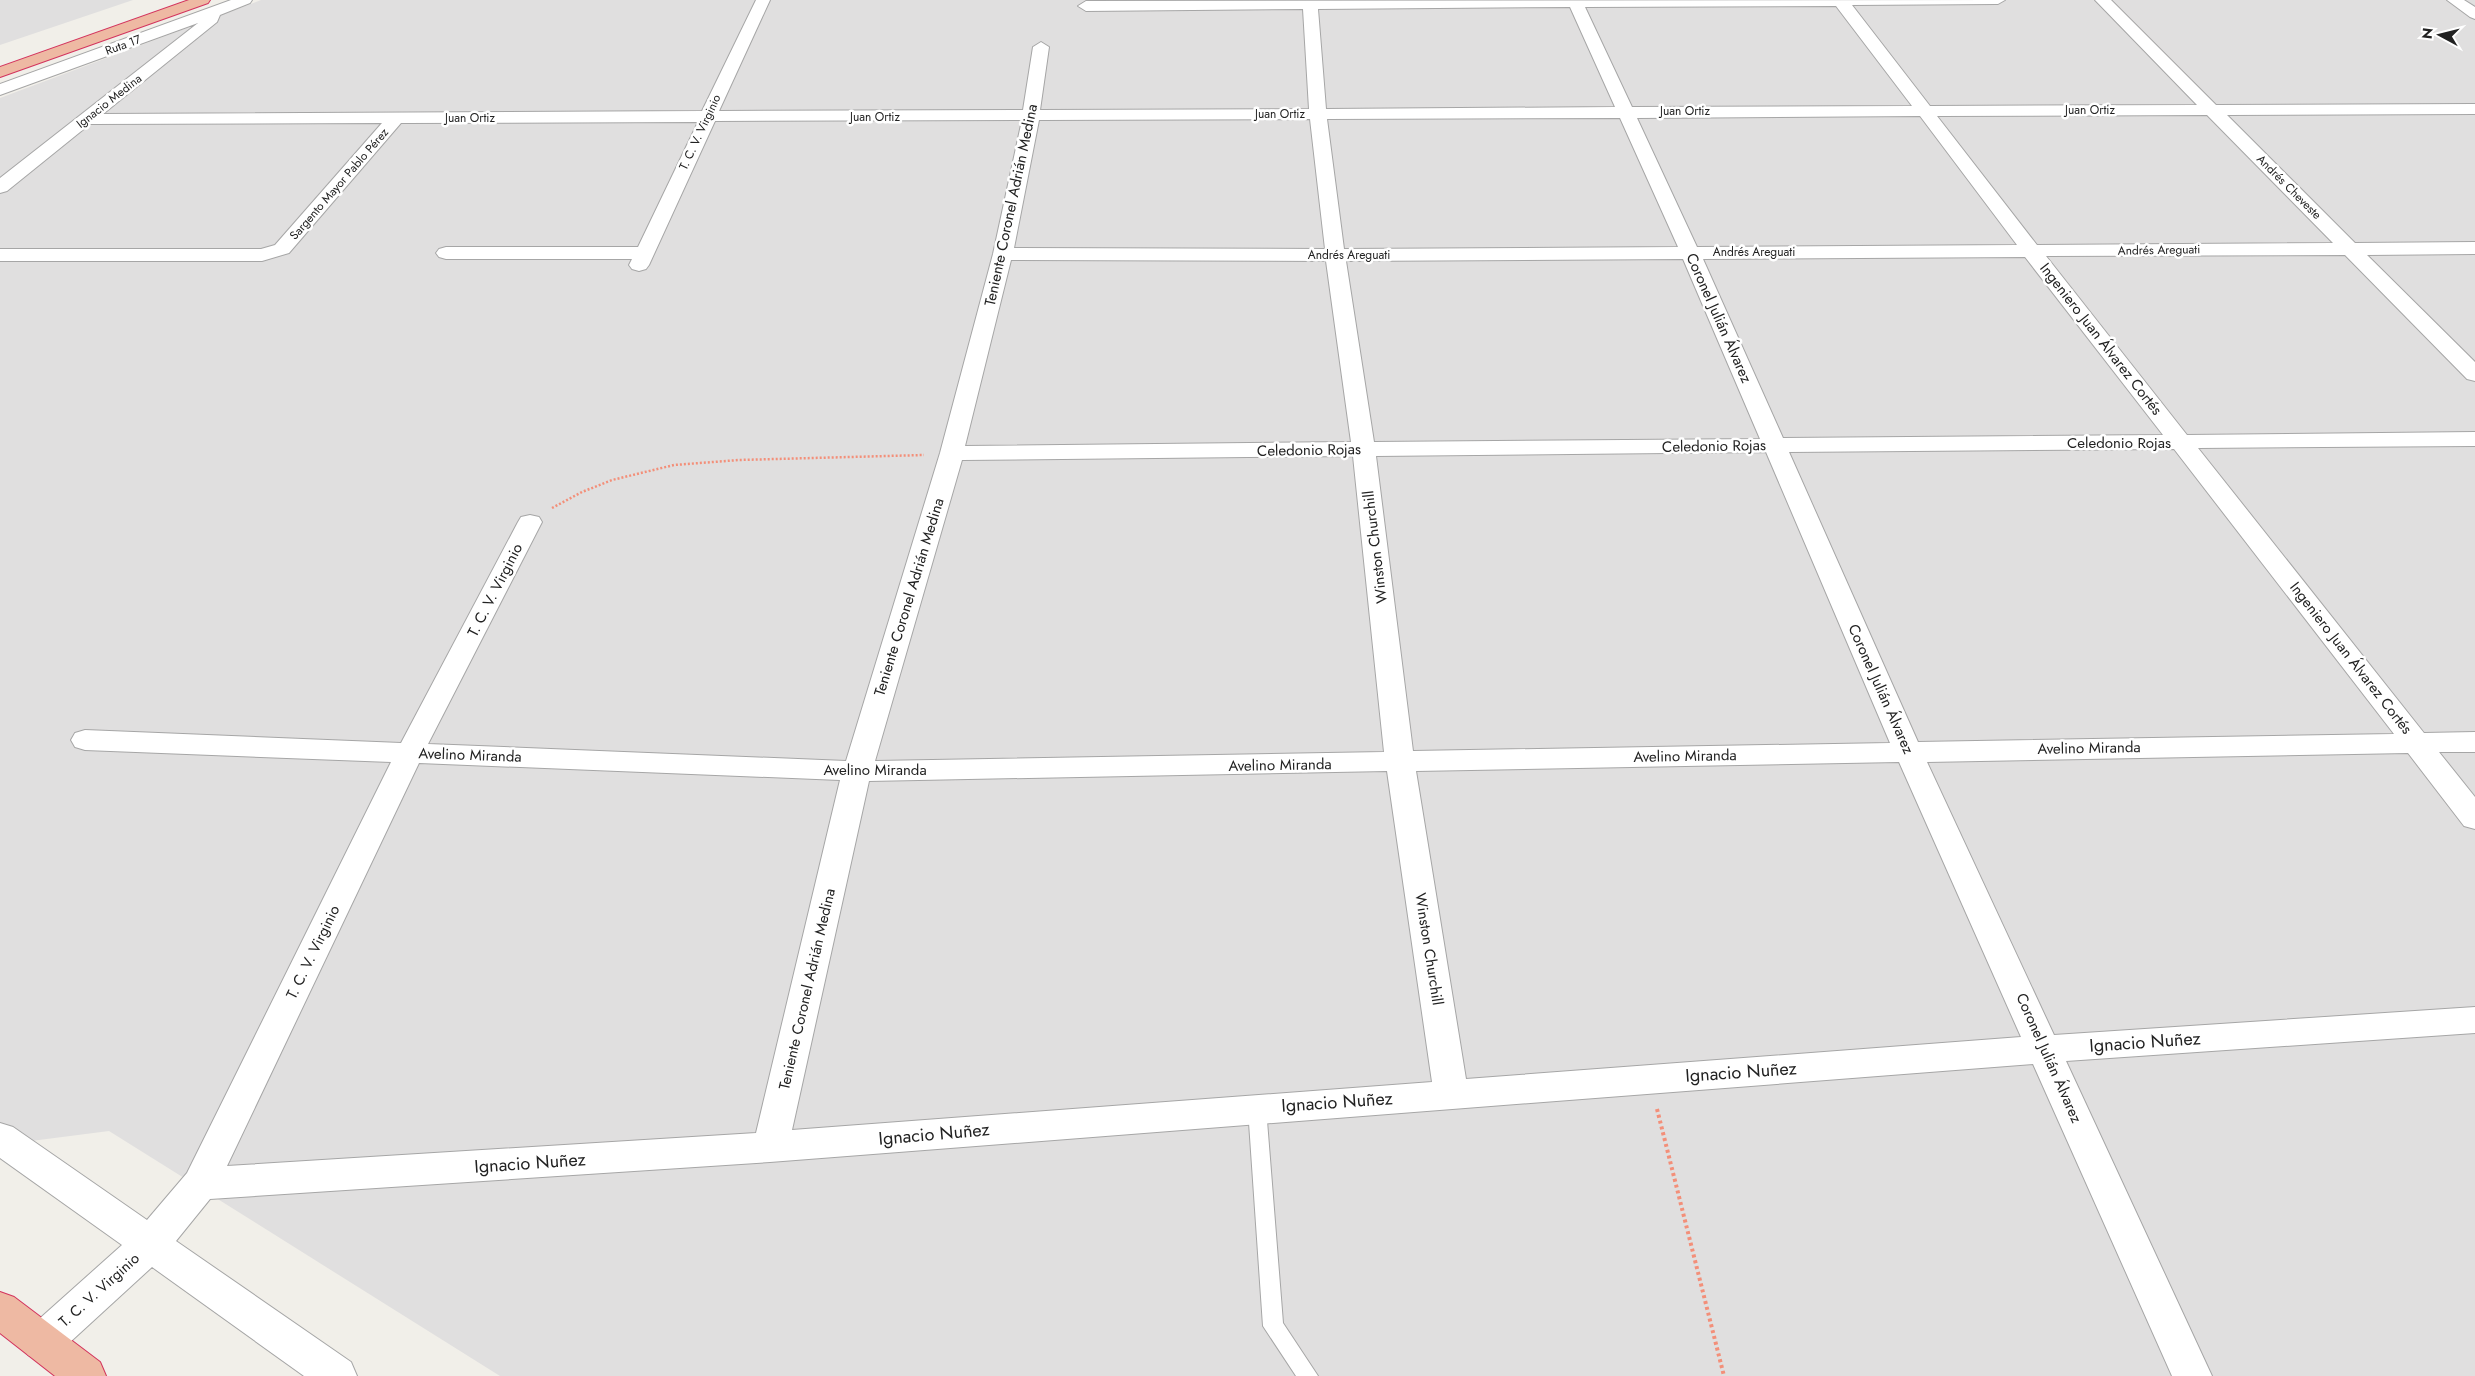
<svg xmlns="http://www.w3.org/2000/svg" width="2475" height="1376" font-family="Jost,sans-serif">
<style>
.residential{fill:#e0dfdf}
.lines{fill:none;stroke-linecap:round;stroke-linejoin:round}
.service-casing{stroke:#a6a6a6;stroke-width:2}
.minor-casing{stroke:#a6a6a6;stroke-width:2}
.trunk-casing{stroke:#d3335d;stroke-width:2}
.path-far1{stroke:#f38f79;stroke-width:2.5;stroke-dasharray:2 2;stroke-linecap:butt}
.path{stroke:#f38f79;stroke-width:4;stroke-dasharray:3 3;stroke-linecap:butt}
.service{fill:#fff;fill-rule:evenodd}
.minor{fill:#fff;fill-rule:evenodd}
.trunk{fill:#eeb9a3;fill-rule:evenodd}
.labels{text-anchor:middle;stroke-width:5;stroke-linejoin:round;paint-order:stroke}
.far-street-label{font-size:12px;fill:#222;stroke:#fff}
.street-label{font-size:15px;fill:#222;stroke:#fff}
.near-street-label{font-size:18px;fill:#222;stroke:#fff}
</style>
<rect width="100%" height="100%" fill="#f1efe9"/>
<!-- residential -->
<path class="residential" d="M0,0H133L0,45Z
M261,0H2475V1376H500L109,1131L0,1145V98Z"/>
<g class="lines">
<!-- service casing -->
<g class="service-casing">
<path id="service" d="M1257,1101L1263,1103L1266,1108L1283,1323L1318,1376H1296L1263,1326L1248,1108L1251,1103Z"/>
</g>
<!-- minor casing -->
<g class="minor-casing">
<path id="minor" d="M231,0H252L250,3L220,15L217,22L103,114L702,111L756,0H770L719,111L1023,110L1033,47L1041,42L1049,47L1040,110L1309,109L1303,9L1086,11L1078,6L1086,1L2005,0L1998,4L1852,5L1930,106L2197,105L2095,0H2111L2216,105L2475,104V114L2227,115L2355,243L2475,242V254L2367,255L2475,362V381L2467,379L2345,255L2046,256L2187,435L2475,432V446L2198,448L2424,733L2475,732V752H2439L2475,797V829L2464,826L2408,753L1927,762L2054,1035L2475,1007V1033L2066,1061L2212,1376H2172L2033,1064L770,1162L210,1199L176,1241L351,1362L357,1376H304L152,1267L56,1355L42,1361L28,1355L22,1342L28,1329L122,1245L0,1158V1123L13,1127L147,1220L187,1173L391,762L85,750L75,747L71,740L75,733L85,730L401,743L518,522L521,517L530,515L539,517L542,522L428,744L846,761L940,453L993,254L1022,120L715,121L649,265L646,269L639,271L632,269L629,265L632,259H446L439,257L436,253L439,249L446,247H638L698,122L401,123L289,253L262,261H0V249H261L275,245L382,123L90,124L7,191L0,193V178L198,23L0,95V84ZM1836,6L1912,106L1632,107L1585,7ZM1570,7L1615,107L1326,109L1318,9ZM2207,115L2333,243L2037,245L1937,116ZM1920,116L2017,245L1697,247L1637,118ZM1620,118L1678,247L1344,249L1327,119ZM1310,119L1325,249L1014,248L1039,120ZM2025,257L2163,435L1783,438L1703,259ZM1683,259L1760,439L1374,442L1346,261ZM1011,260L1326,261L1351,442L965,446ZM2174,449L2394,734L1918,742L1789,452ZM1766,452L1890,743L1413,751L1376,456ZM1353,456L1384,752L875,761L962,460ZM1899,762L2021,1037L1466,1079L1416,771ZM419,763L840,780L756,1133L227,1166ZM1387,771L1432,1082L792,1130L869,781Z
M2447,0H2464L2475,7V19L2470,17Z"/>
</g>
<!-- trunk casing -->
<g class="trunk-casing">
<path id="trunk" d="M189,0H210L208,3L0,77V67Z
M0,1292L14,1297L100,1362L106,1376H55L0,1333Z"/>
</g>
<!-- path-far1 -->
<path class="path-far1" d="M552,508L582,492L612,480L674,465L739,460L924,455"/>
<!-- path -->
<path class="path" d="M1657,1109L1724,1376"/>
<!-- service -->
<use href="#service" class="service"/>
<!-- minor -->
<use href="#minor" class="minor"/>
<!-- trunk -->
<use href="#trunk" class="trunk"/>
</g>
<g class="labels">
<!-- far-street labels -->
<g class="far-street-label">
<text transform="translate(123 45) rotate(-20)" y="4">Ruta 17</text>
<text transform="translate(109 101) rotate(-38)" y="4">Ignacio Medina</text>
<text x="2090" y="114">Juan Ortiz</text>
<text x="1685" y="115">Juan Ortiz</text>
<text x="1280" y="118">Juan Ortiz</text>
<text x="875" y="121">Juan Ortiz</text>
<text x="470" y="122">Juan Ortiz</text>
<text transform="translate(700 132) rotate(-65)" y="4">T. C. V. Virginio</text>
<text transform="translate(339 184) rotate(-49)" y="4">Sargento Mayor Pablo Pérez</text>
<text transform="translate(2289 187) rotate(45)" y="4">Andrés Cheveste</text>
<text transform="translate(2159 250) rotate(-1)" y="4">Andrés Areguati</text>
<text x="1754" y="256">Andrés Areguati</text>
<text x="1349" y="259">Andrés Areguati</text>
</g>
<!-- street labels -->
<g class="street-label">
<text transform="translate(1011 205) rotate(-78)" y="5">Teniente Coronel Adrián Medina</text>
<text transform="translate(1719 318) rotate(66)" y="5">Coronel Julián Álvarez</text>
<text transform="translate(2101 339) rotate(52)" y="5">Ingeniero Juan Álvarez Cortés</text>
<text x="2119" y="448">Celedonio Rojas</text>
<text transform="translate(1714 446) rotate(-1)" y="5">Celedonio Rojas</text>
<text transform="translate(1309 450) rotate(-1)" y="5">Celedonio Rojas</text>
<text transform="translate(1375 547) rotate(-97)" y="5">Winston Churchill</text>
<text transform="translate(495 590) rotate(-63)" y="5">T. C. V. Virginio</text>
<text transform="translate(909 597) rotate(-73)" y="5">Teniente Coronel Adrián Medina</text>
<text transform="translate(2351 658) rotate(52)" y="5">Ingeniero Juan Álvarez Cortés</text>
<text transform="translate(1881 689) rotate(66)" y="5">Coronel Julián Álvarez</text>
<text transform="translate(2089 748) rotate(-1)" y="5">Avelino Miranda</text>
<text transform="translate(470 755) rotate(2)" y="5">Avelino Miranda</text>
<text transform="translate(1685 756) rotate(-1)" y="5">Avelino Miranda</text>
<text transform="translate(1280 765) rotate(-1)" y="5">Avelino Miranda</text>
<text x="875" y="775">Avelino Miranda</text>
<text transform="translate(1429 949) rotate(81)" y="5">Winston Churchill</text>
<text transform="translate(313 952) rotate(-64)" y="5">T. C. V. Virginio</text>
<text transform="translate(807 989) rotate(-77)" y="5">Teniente Coronel Adrián Medina</text>
<text transform="translate(2049 1058) rotate(66)" y="5">Coronel Julián Álvarez</text>
<text transform="translate(99 1290) rotate(-42)" y="5">T. C. V. Virginio</text>
</g>
<!-- near-street labels -->
<g class="near-street-label">
<text transform="translate(2145 1042) rotate(-4)" y="6">Ignacio Nuñez</text>
<text transform="translate(1741 1072) rotate(-4)" y="6">Ignacio Nuñez</text>
<text transform="translate(1337 1102) rotate(-4)" y="6">Ignacio Nuñez</text>
<text transform="translate(934 1134) rotate(-5)" y="6">Ignacio Nuñez</text>
<text transform="translate(530 1163) rotate(-4)" y="6">Ignacio Nuñez</text>
</g>
</g>
<!-- north arrow -->
<g transform="translate(2440 35) rotate(277)" stroke="#ffffff" stroke-width="4" paint-order="stroke">
<path d="M0-4L9 19L0 12L-9 19Z" fill="#222222"/>
<text y="-8" font-size="14" font-weight="bold" text-anchor="middle" fill="#222222">N</text>
</g>
</svg>
